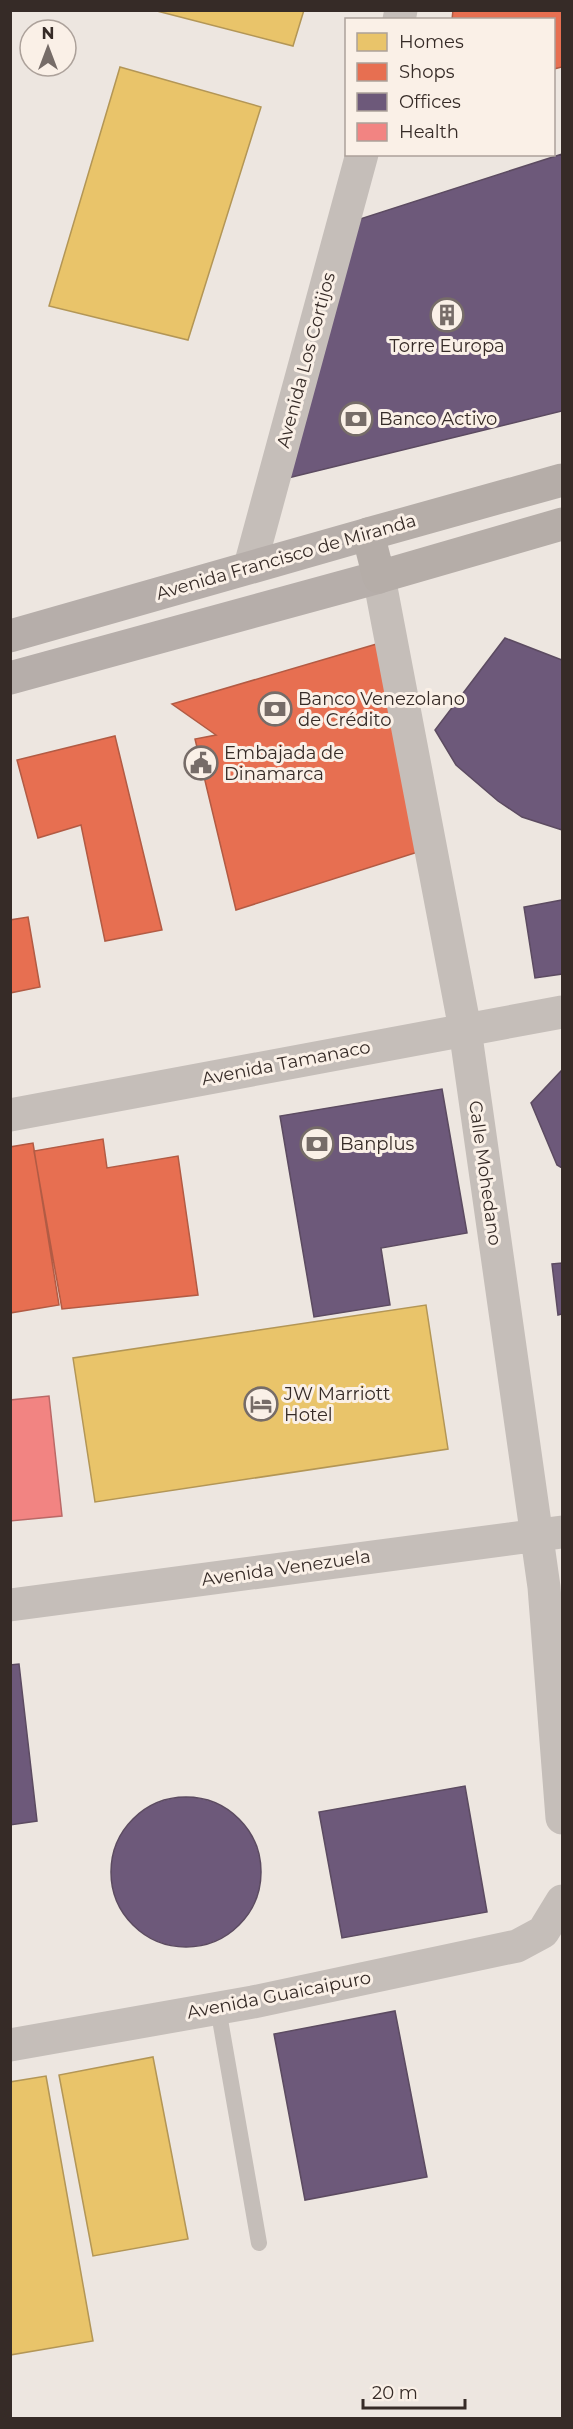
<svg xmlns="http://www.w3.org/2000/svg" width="573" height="2429" font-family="Montserrat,sans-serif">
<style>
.homes{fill:#e9c46a;stroke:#b39656;stroke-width:1.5}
.shops{fill:#e76f51;stroke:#b25b44;stroke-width:1.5}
.offices{fill:#6d597a;stroke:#5c4b61;stroke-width:1.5}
.health{fill:#f28482;stroke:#ba6967;stroke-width:1.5}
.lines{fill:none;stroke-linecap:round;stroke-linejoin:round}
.lane{stroke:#c5beb9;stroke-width:16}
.street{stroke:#c5beb9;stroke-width:33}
.secondary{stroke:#b6aeaa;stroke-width:33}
.primary{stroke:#b5ada8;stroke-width:33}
.labels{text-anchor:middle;stroke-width:6;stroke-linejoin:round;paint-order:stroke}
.poi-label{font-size:18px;fill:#362b27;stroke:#faf0e7;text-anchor:start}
.street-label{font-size:18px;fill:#362b27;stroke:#faf0e7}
</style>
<rect width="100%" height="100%" fill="#ede6e0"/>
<!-- homes -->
<path class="homes" d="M153,10H304L293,46Z
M120,67L261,107L188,340L49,306Z
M426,1305L448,1449L95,1502L73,1358Z
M153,2057L188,2239L93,2256L59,2075Z
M46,2076L93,2341L10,2355V2082Z"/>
<!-- shops -->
<path class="shops" d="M453,10H562V67L554,69V20H452Z
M380,643L421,851L236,910L195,739L216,735L172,704Z
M115,736L162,930L105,941L81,825L38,838L17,760Z
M28,917L40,987L10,993V920Z
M103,1139L107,1168L178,1156L198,1295L62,1309L34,1151Z
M33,1143L59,1305L10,1313V1147Z"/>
<!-- offices -->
<path class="offices" d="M562,154V411L284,479L360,219Z
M505,638L562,660V830L522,817L498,801L456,765L435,730Z
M562,900V974L535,978L524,907Z
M562,1070V1168L557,1165L531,1103Z
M442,1089L467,1233L381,1248L390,1305L314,1317L280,1116Z
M562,1263V1314L558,1315L552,1264Z
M19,1664L37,1821L10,1825V1665Z
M465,1786L487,1912L342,1938L319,1812Z
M111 1872a75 75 0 1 1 150 0a75 75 0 1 1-150 0Z
M395,2011L427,2177L305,2200L274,2034Z"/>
<!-- health -->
<path class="health" d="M49,1396L62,1516L10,1521V1400Z"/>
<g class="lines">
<!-- lane -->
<path class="lane" d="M218,2008L259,2243"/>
<!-- street -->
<path class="street" d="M399,20L401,10
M250,566L362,154
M379,577L465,1029L544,1587L562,1818
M10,1115L562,1012
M10,1605L562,1532
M10,2045L253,2002L517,1946L543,1932L562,1901"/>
<!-- secondary -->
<path class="secondary" d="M10,636L368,534
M10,678L379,577"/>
<!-- primary -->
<path class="primary" d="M562,480L368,534L379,577L562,524"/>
</g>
<!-- icons -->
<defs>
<g id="building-ring" transform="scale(1.725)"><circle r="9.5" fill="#faf0e7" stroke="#766c68" stroke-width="1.5"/><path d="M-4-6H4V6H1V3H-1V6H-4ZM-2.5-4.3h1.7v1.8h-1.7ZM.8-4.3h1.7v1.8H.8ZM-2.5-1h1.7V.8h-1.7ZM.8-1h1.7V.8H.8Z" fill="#766c68"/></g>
<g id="bank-ring" transform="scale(1.725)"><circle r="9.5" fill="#faf0e7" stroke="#766c68" stroke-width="1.5"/><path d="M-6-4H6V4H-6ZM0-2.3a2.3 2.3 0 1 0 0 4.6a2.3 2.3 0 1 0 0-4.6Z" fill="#766c68"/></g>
<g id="civic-ring" transform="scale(1.725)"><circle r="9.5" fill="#faf0e7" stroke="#766c68" stroke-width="1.5"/><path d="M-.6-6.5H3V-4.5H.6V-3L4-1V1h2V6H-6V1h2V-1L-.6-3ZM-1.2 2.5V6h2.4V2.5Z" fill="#766c68"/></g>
<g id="hotel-ring" transform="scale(1.725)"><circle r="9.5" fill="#faf0e7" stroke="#766c68" stroke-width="1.5"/><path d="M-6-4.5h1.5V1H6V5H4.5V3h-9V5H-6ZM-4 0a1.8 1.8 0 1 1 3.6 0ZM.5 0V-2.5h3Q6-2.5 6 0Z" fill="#766c68"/></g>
</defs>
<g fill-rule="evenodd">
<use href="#building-ring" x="447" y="315"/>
<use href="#bank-ring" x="356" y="419"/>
<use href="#bank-ring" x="275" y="709"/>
<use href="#civic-ring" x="201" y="763"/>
<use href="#bank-ring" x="317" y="1144"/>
<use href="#hotel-ring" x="261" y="1404"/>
</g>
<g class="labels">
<!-- poi labels -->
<g class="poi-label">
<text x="447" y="352" text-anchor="middle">Torre Europa</text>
<text x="379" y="425">Banco Activo</text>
<text x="298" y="705">Banco Venezolano<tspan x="298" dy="21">de Crédito</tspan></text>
<text x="224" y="759">Embajada de<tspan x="224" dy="21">Dinamarca</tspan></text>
<text x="340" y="1150">Banplus</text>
<text x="284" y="1400">JW Marriott<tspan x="284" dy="21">Hotel</tspan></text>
</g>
<!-- street labels -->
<g class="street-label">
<text transform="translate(306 360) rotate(-75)" y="6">Avenida Los Cortijos</text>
<text transform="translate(286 557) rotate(-16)" y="6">Avenida Francisco de Miranda</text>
<text transform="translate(286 1063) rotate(-11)" y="6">Avenida Tamanaco</text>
<text transform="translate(485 1173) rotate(82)" y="6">Calle Mohedano</text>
<text transform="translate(286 1568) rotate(-8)" y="6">Avenida Venezuela</text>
<text transform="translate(279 1995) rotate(-11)" y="6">Avenida Guaicaipuro</text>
</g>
</g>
<!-- border -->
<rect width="573" height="2429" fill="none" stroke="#362b27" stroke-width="24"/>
<!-- legend -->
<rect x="345" y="18" width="210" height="138" fill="#faf0e7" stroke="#aca19a" stroke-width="1.5"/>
<rect x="357" y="33" width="30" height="18" fill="#e9c46a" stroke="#aca19a" stroke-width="1.5"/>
<text x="399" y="48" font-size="18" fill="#362b27">Homes</text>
<rect x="357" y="63" width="30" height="18" fill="#e76f51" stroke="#aca19a" stroke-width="1.5"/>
<text x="399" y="78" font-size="18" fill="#362b27">Shops</text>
<rect x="357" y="93" width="30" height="18" fill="#6d597a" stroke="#aca19a" stroke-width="1.5"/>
<text x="399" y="108" font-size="18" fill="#362b27">Offices</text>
<rect x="357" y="123" width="30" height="18" fill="#f28482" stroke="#aca19a" stroke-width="1.5"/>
<text x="399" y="138" font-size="18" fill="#362b27">Health</text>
<!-- north arrow -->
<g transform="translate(48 48)"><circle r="28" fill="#faf0e7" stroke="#aca19a" stroke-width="1.5"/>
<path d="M0-4.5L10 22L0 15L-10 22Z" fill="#766c68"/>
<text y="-9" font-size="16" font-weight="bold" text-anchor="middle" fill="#362b27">N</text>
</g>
<!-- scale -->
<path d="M363 2399v9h102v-9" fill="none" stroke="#362b27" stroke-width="3"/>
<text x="372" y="2399" font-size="18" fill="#362b27" stroke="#faf0e7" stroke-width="4.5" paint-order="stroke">20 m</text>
</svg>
